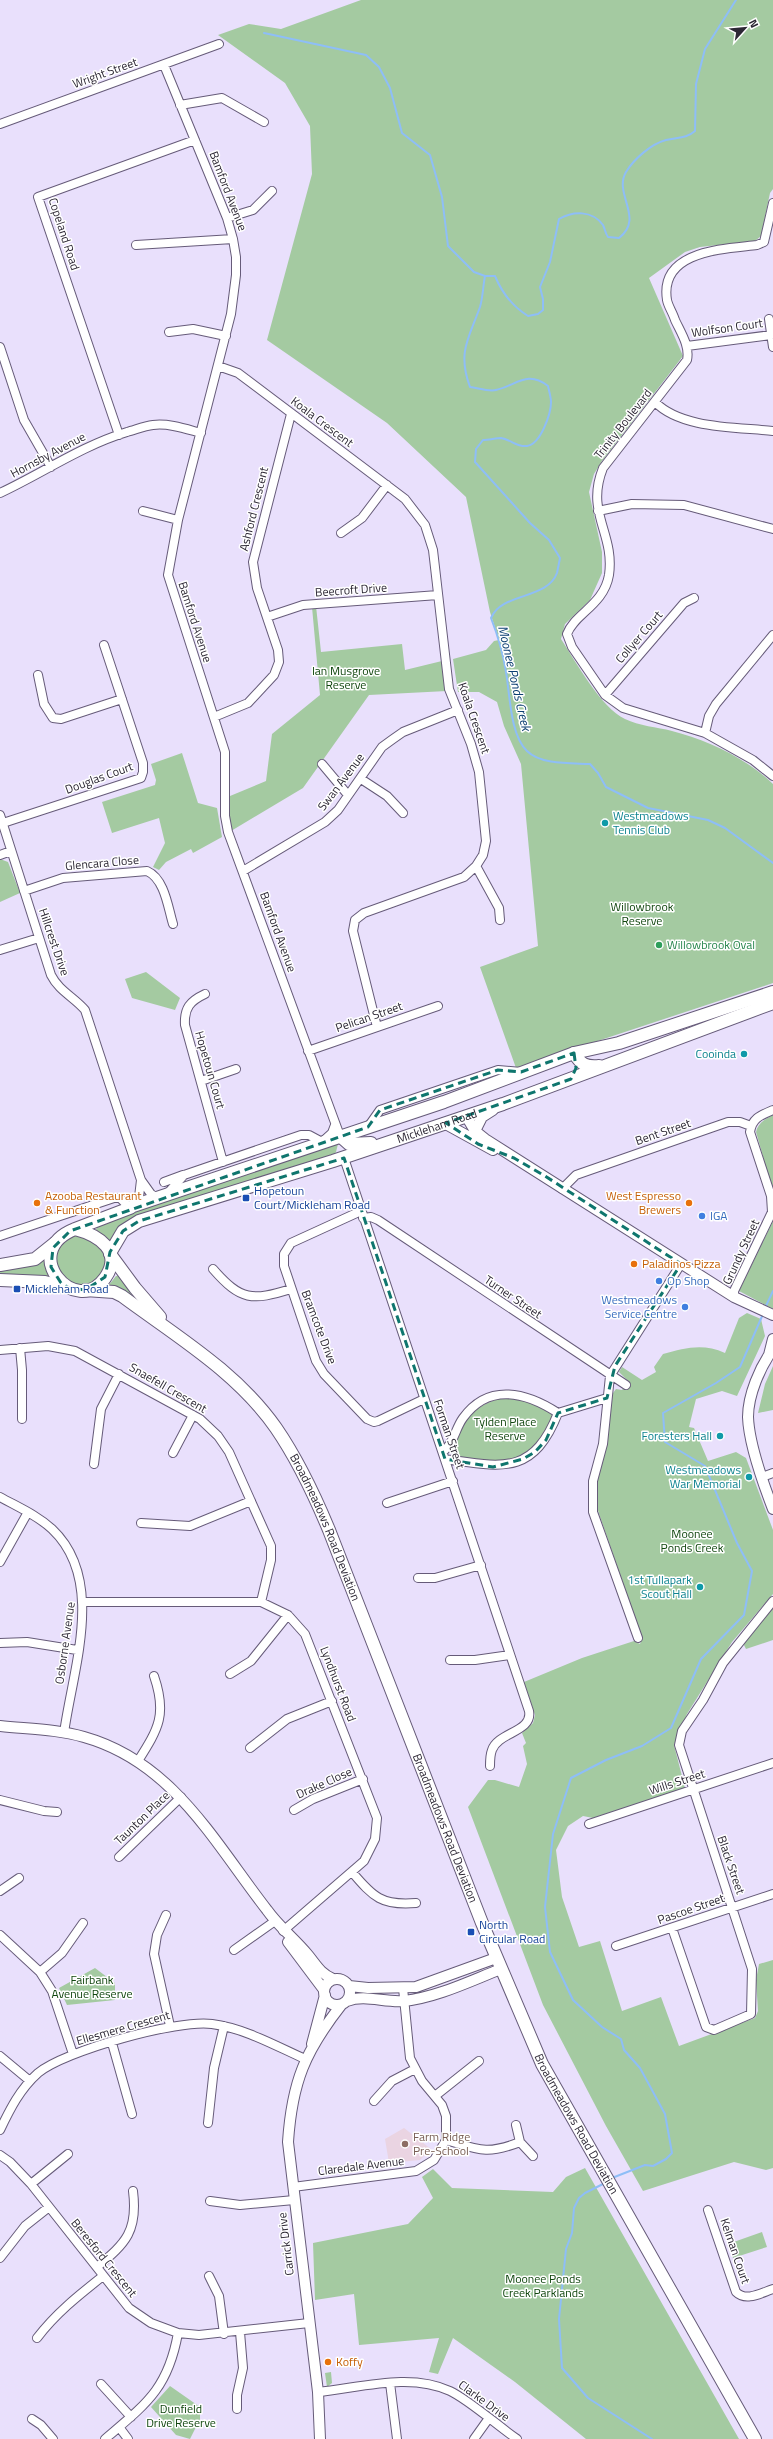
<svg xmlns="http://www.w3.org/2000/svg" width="773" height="2439" font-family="'Titillium Web',sans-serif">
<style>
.education{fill:#ead4e2}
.green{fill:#a4caa1}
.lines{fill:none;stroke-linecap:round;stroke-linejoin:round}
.stream{stroke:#8ebef7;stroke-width:2}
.minor-casing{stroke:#665b79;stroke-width:10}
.tertiary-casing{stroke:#665b79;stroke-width:12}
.primary-casing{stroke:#665b79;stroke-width:14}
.minor{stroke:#fff;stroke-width:8}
.tertiary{stroke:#fff;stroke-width:10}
.primary{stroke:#fff;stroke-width:12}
.marked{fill:none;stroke:#0f766e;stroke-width:3;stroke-dasharray:8 5;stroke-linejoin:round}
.culture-dot{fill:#0f9aa8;stroke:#fff;stroke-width:1.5}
.leisure-dot{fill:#2e9e5b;stroke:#fff;stroke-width:1.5}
.transit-dot{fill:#1a4fb4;stroke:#fff;stroke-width:1.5}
.food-dot{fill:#e8710a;stroke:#fff;stroke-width:1.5}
.shop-dot{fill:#3f7fe0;stroke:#fff;stroke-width:1.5}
.education-dot{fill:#8d6e63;stroke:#fff;stroke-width:1.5}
.labels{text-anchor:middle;stroke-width:3;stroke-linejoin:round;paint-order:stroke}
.street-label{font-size:12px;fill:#2c2734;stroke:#fff}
.park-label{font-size:12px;fill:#10460e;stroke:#fff}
.culture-label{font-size:12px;fill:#0d838f;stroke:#fff;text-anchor:end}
.leisure-label{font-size:12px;fill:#27864d;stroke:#fff;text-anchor:start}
.transit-label{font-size:12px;fill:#164399;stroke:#fff;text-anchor:start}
.food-label{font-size:12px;fill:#c56008;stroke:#fff;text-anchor:start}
.shop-label{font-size:12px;fill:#366cbe;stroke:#fff;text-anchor:start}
.education-label{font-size:12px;fill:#785e54;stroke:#fff;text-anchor:start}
.water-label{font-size:13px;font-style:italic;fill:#0b3e71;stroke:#fff}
</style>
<rect width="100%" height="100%" fill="#e9e0fc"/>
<!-- education -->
<path class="education" d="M404,2128L431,2149L420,2160L389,2163L385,2139Z"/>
<!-- green -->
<path class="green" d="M361,0H773V189L770,193L761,236L755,241L700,247L685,252L649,278L683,356L602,461L594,474L589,492L602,552V573L590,600L565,624L561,639C576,662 601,708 625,719C639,726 657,727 672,731C708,740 747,759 773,784V983L516,1068L480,967L538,946L521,764L504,726L497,702L479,692H458L453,659L486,650L494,641L499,640L490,612L466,497L387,423L267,340L312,174L310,126L285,83L218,35L249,24L281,29Z
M316,606L321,652L402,644L405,670L442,661L447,691L369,695L303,788L231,831L229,816L230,796L266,781L272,734L320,695L312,607Z
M182,753L198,803L217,808L222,837L193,853L191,849L166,862L159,870L153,867L165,843L159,818L112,833L102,802L155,785L156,780L151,764Z
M0,859L8,862L20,893L0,902Z
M146,972L180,998L175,1010L132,998L125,979Z
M773,1115V1192L756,1132C758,1123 765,1119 773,1115Z
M338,1144L336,1152L333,1156L149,1214L110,1243L96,1230L97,1227L161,1202Z
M773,1221V1309L739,1291Z
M56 1260a25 25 0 1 1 50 0a25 25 0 1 1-50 0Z
M46,1257L51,1278L0,1276V1269Z
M116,1276H120L143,1305L108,1286Z
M747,1313L761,1319L765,1336L737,1396L722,1391L696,1399L689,1427L694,1428L708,1461L736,1452L746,1458L773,1530V1594L732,1642L687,1714L674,1745L685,1788L593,1818L583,1816L568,1826L556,1850L562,1897L579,1947L600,1941L622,2011L661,1997L679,2046L755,2018L758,2011L756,1980L759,1964L773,1960V2168L766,2170L734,2162L643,2191L606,2126L543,2005L468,1807L488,1780H495L519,1787L527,1764L523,1746L526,1743L522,1733L533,1723L535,1715L524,1682L582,1658L634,1641L640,1644L642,1638L597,1508V1470L606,1448L610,1397L616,1389L622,1390L628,1381L619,1372L622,1367L642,1380L656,1372L654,1367L663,1354C685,1348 703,1343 725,1353L739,1318Z
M773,1366V1410L758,1413L765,1384Z
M503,1397L537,1402L554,1415C551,1422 548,1431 544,1438C521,1467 486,1466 454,1455L452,1452C458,1420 473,1407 503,1397Z
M773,1608V1640L746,1649L743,1643Z
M95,1968L115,1983V2000L67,2005L59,1988Z
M585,2168L739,2439H586L515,2382L453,2338L438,2374L429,2372L439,2338L359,2345L354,2294L315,2300L313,2243L408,2224L433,2198L422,2177L433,2169L452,2188L553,2192L566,2177Z
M762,2232L767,2247L733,2258L728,2244Z
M331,2372L332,2383L327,2387L325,2373Z
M170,2386L200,2407V2419L190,2439L176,2435L151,2407Z"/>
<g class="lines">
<!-- stream -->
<path class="stream" d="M736,0L705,49L696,84L695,131C686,139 677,137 666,140C651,144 634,159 626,172C613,194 645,218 619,238L608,237C605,233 605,229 603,225C592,210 573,211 559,219L550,262L540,287L543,299V310L538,314L528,316C512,306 502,293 495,276H485C483,286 483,297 480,307C469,338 457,352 470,387C478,388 489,392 496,390C517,385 527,370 548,386C549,391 551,397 551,402C551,413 541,444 527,446C516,447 512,440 501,438C496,438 489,440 483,440L476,449L475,462L530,523L549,540L560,558C559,563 558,568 557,573C547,600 502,592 491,618C498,636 503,653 506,672C510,694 510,735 527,751C541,765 571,763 590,764L598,773L606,787L648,808L708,820L725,828L773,863
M264,33L366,55L379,67L390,88L402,133L430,155L442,197L448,246L474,272L485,276
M765,1308L773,1291
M612,2178L645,2165L653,2166L666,2159L672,2153L665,2114L640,2068L624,2050L621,2039L602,2027L573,2000L550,1952L545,1907L553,1834L571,1778L606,1760L642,1746L671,1728L701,1659L744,1615L752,1571L737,1543L705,1466L665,1442L663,1413L716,1383L740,1367L763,1314
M605,2183L585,2193L579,2198L574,2208L572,2233L566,2249L559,2319L562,2368L588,2398L652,2439"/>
<!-- minor casing -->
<g class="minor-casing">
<path id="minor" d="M164,65L227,218L233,239L236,257V275L231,314L178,520L168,575L225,752V816L228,832L340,1136
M180,105L222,98L264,122
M0,124L219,44
M773,203L764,242L757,245C725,249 659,250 667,300C668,306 673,313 675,320C681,333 690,346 687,360L603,468C585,513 615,533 609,575C604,605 574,614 567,634L572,647L605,695L623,708L705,733L753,760L773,776
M227,218L253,210L272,191
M136,245L233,239
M769,319L773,347
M169,332L193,329L226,336
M687,346L771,335
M0,347L24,420L51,467
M218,366L238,373L405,499L425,525L433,550L449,689L471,744L479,772L486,841L483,855L476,866L464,877L364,913L355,920L353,931L377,1027
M655,402C681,429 737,427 773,431
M119,435L38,197L195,140
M0,493C43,473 81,446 127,432C135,430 144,426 153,425C169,423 186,429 201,433
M143,511L178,520
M598,511L632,504L684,505L773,529
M341,533L362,518L387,485
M267,617L303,605L438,595
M38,675L44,704L53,718L61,719L122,699
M605,695L684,603L694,598
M214,717L248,703L274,675L279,662L278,650L257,588L253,562L291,414
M705,733L709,716L716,704L773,635
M322,764L348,795
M361,779L387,796L403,813
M0,815L51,975C59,991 74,997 85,1010L141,1180L151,1194L158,1198
M3,823L141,778L143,772V763L104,645
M0,855L11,851
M476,866L499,908L500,920
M243,871L325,822L338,810L382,747L393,739L403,732L458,710
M24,891L63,878L147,871C165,879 168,908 173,924
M0,950L39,938
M205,994C190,1001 184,1008 185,1025L223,1162
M308,1051L438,1006
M201,1081L236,1069
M368,1127L380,1110L498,1070L521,1072
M344,1158L529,1711C533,1732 498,1732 492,1750C490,1755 490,1761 490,1766
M164,1182L183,1175
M562,1189L576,1175L728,1122H740L751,1126
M168,1193L184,1175L301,1135H309L322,1142L332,1133L335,1125
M133,1206L139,1197L141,1180
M361,1211L291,1243L284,1254V1266L316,1361L324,1374L367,1419L374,1422L378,1421L424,1399
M363,1218L371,1217L378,1220L626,1385
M0,1236L114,1198H120L130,1208
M213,1269C241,1301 252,1301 291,1289
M734,1297V1291L772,1212L771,1196L750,1132C752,1118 761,1115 773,1110
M20,1348L22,1370V1419
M0,1350L48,1346L75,1351L200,1419L218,1436L229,1452L271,1546V1560L261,1602
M558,1413L607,1398
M443,1452C454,1443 455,1429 463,1418C489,1382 527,1393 558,1413
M173,1453L193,1415
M445,1459C502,1467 533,1476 558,1413
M94,1464L101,1409L119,1374
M762,1477L773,1473
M0,1497C18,1507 37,1515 52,1529C106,1580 73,1668 64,1733
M387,1503L453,1481
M141,1523L190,1526L251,1501
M0,1562L28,1512
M418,1578H435L481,1565
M83,1602H261L288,1615L305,1634L377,1818L375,1839L364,1861L283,1931
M638,1638L593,1512V1481L603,1444L610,1376L681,1264
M0,1643L27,1642L77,1650
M450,1660H475L510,1655
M230,1674L251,1661L288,1615
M250,1748L287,1719L332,1701
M138,1761C159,1728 167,1714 154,1676
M0,1800L44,1811L57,1812
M294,1810L313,1799L363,1779
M589,1824L773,1763
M119,1857L181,1797
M352,1872C373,1897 382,1906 416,1903
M0,1891L19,1878
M166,1915L157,1935L154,1954L170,2026
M672,1928L706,2027L714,2030L751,2014L752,1969L679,1745L682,1731L703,1700L723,1663L773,1601
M0,1935L40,1972L52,1991L73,2054
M616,1946L773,1894
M234,1950L275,1921
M40,1972L62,1953L83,1923
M112,2043L132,2114
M0,2056L30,2081
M435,2096L479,2061
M374,2101L392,2081L415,2069
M208,2123L214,2068L224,2026
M516,2125L520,2142L533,2156
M0,2130C10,2109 20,2089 38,2073C64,2051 178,2019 212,2024C244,2028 276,2046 305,2059
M446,2140C479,2150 487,2155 520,2142
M0,2155L10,2162L31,2184L129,2308L151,2323L178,2333L199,2335L309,2323
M31,2184L68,2154
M293,2187L416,2171L434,2160L446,2140V2116L442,2105L422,2081L410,2058L403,1988
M210,2201L240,2205L294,2200
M708,2210L736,2292C746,2302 761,2293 773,2289
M0,2258L25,2226L49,2207
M97,2267C126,2243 138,2231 133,2191
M209,2276L219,2296L224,2334
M37,2338C56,2313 79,2295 103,2276
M390,2383L397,2439
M101,2384L131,2417
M318,2392C359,2388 410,2372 450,2391C469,2400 498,2426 517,2439
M237,2409V2395L243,2368L240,2332
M32,2419L41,2425L53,2439
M119,2427L128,2439
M105,2439C146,2404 168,2389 178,2333
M474,2439L489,2418"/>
</g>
<!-- tertiary casing -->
<g class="tertiary-casing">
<path id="tertiary" d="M466,1116L475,1131L485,1139L734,1297L773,1315
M444,1123L493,1150
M475,1131L482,1117L493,1110
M773,1349C760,1367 748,1395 748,1417C749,1445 763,1483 773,1509
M769,1355L773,1339
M0,1726C28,1729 57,1729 84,1737C173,1762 214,1842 267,1910C279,1927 295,1939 308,1955C317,1966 320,1973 333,1979
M288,1942L324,1990
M324 1992a13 13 0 1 1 26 0a13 13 0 1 1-26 0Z
M349,1986L368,1988L416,1987L496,1958
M347,2001C365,1994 385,2003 404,2001C438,1997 470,1981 501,1969
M312,2044L325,1995
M320,2439L318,2392L288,2142C292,2082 305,2051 342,2004"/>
</g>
<!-- primary casing -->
<g class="primary-casing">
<g id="primary">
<path d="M574,1053C581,1065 586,1067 599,1066"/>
<path d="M340,1136L349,1144L371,1143"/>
<path d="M75,1229C98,1235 124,1251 105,1278C76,1319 17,1252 75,1229L130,1208L133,1206L444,1102L574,1053L619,1043L773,992"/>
<path id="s1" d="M110,1253L123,1231L139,1221L333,1161L503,1104L773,1003"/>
<path d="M110,1254L135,1288L160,1317"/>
<path d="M0,1265L35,1259L55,1243"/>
<path d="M0,1280L45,1282L64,1287"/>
<path id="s2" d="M85,1290L114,1292L122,1296C176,1336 237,1372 276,1428C298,1460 314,1494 329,1530L482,1923L542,2064L755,2439"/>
</g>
</g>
<!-- minor -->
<use href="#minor" class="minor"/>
<!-- tertiary -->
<use href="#tertiary" class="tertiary"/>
<!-- primary -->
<use href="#primary" class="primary"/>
</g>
<!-- marked area -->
<path class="marked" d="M574,1053L576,1068L571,1079L446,1123L478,1144L514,1158L545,1176L681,1264L615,1366L607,1398L558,1413L546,1440L535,1452L523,1459L493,1467L445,1459L344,1158L139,1221L123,1231L110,1252L105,1277L85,1290L69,1288L61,1283L51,1267L53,1248L70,1231L368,1127L380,1110L498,1070L521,1072Z"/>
<!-- markers -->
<g class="culture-dot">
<circle cx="605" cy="823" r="4"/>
<circle cx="744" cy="1054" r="4"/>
<circle cx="720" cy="1436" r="4"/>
<circle cx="749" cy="1477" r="4"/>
<circle cx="700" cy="1587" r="4"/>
</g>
<circle class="leisure-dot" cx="659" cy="945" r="4"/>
<g class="transit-dot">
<rect x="242" y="1194" width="8" height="8" rx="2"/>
<rect x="13" y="1285" width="8" height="8" rx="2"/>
<rect x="467" y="1928" width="8" height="8" rx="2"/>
</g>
<g class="food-dot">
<circle cx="37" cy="1203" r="4"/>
<circle cx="689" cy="1203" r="4"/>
<circle cx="634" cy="1264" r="4"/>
<circle cx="328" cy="2362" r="4"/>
</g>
<g class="shop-dot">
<circle cx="702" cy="1216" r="4"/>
<circle cx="659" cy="1281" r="4"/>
<circle cx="685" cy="1307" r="4"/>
</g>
<circle class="education-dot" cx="405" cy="2144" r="4"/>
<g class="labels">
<!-- street labels -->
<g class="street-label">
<text transform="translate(105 73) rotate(-20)" y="4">Wright Street</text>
<text transform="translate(228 191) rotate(69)" y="4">Bamford Avenue</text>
<text transform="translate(64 234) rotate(72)" y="4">Copeland Road</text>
<text transform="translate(727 328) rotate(-8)" y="4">Wolfson Court</text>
<text transform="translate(322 422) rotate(37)" y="4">Koala Crescent</text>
<text transform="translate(623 424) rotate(-52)" y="4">Trinity Boulevard</text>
<text transform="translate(48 455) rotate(-28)" y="4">Hornsby Avenue</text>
<text transform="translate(254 509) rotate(-76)" y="4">Ashford Crescent</text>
<text transform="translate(351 590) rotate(-4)" y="4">Beecroft Drive</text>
<text transform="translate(195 622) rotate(72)" y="4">Bamford Avenue</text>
<text transform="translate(639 637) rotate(-49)" y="4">Collyer Court</text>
<text transform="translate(474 718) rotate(71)" y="4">Koala Crescent</text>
<text transform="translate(99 778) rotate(-20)" y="4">Douglas Court</text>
<text transform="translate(341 782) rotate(-53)" y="4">Swan Avenue</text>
<text transform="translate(102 863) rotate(-5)" y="4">Glencara Close</text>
<text transform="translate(278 932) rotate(70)" y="4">Bamford Avenue</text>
<text transform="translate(54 942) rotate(71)" y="4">Hillcrest Drive</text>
<text transform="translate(369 1017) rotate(-19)" y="4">Pelican Street</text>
<text transform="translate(210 1070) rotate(74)" y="4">Hopetoun Court</text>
<text dy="4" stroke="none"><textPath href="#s1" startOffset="357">Mickleham Road</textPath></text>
<text transform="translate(663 1132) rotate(-19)" y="4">Bent Street</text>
<text transform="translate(741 1252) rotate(-65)" y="4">Grundy Street</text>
<text transform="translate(513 1297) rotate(34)" y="4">Turner Street</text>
<text transform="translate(319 1327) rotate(69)" y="4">Bramcote Drive</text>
<text transform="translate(168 1388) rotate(30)" y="4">Snaefell Crescent</text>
<text transform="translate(449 1434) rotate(71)" y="4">Forman Street</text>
<text dy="4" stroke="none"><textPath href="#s2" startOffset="353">Broadmeadows Road Deviation</textPath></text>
<text transform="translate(65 1643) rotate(-82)" y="4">Osborne Avenue</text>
<text transform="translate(338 1684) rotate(69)" y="4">Lyndhurst Road</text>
<text transform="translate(677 1782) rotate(-18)" y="4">Wills Street</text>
<text transform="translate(324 1783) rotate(-24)" y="4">Drake Close</text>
<text transform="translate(142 1818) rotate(-44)" y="4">Taunton Place</text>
<text dy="4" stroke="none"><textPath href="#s2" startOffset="677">Broadmeadows Road Deviation</textPath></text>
<text transform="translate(731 1865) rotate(71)" y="4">Black Street</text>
<text transform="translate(691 1909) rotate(-19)" y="4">Pascoe Street</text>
<text transform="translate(123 2028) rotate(-16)" y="4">Ellesmere Crescent</text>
<text dy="4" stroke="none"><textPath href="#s2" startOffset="1001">Broadmeadows Road Deviation</textPath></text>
<text transform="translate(361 2166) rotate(-7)" y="4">Claredale Avenue</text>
<text transform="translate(286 2244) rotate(-97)" y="4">Carrick Drive</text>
<text transform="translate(735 2251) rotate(71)" y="4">Kelman Court</text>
<text transform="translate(104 2258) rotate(51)" y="4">Beresford Crescent</text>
<text transform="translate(484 2401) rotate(36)" y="4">Clarke Drive</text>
</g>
<!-- park labels -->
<g class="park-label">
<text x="346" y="675">Ian Musgrove<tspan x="346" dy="14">Reserve</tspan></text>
<text x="642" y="911">Willowbrook<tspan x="642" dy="14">Reserve</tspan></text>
<text x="505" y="1426">Tylden Place<tspan x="505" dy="14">Reserve</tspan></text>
<text x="692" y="1538">Moonee<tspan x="692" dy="14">Ponds Creek</tspan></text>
<text x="92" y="1984">Fairbank<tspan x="92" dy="14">Avenue Reserve</tspan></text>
<text x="543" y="2283">Moonee Ponds<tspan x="543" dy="14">Creek Parklands</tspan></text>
<text x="181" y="2413">Dunfield<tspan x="181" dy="14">Drive Reserve</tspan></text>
</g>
<!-- culture labels -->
<g class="culture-label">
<text x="613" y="820" text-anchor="start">Westmeadows<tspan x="613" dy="14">Tennis Club</tspan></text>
<text x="736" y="1058">Cooinda</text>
<text x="712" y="1440">Foresters Hall</text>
<text x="741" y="1474">Westmeadows<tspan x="741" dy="14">War Memorial</tspan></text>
<text x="692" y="1584">1st Tullapark<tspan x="692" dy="14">Scout Hall</tspan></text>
</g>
<!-- leisure labels -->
<g class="leisure-label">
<text x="667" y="949">Willowbrook Oval</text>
</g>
<!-- transit labels -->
<g class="transit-label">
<text x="254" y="1195">Hopetoun<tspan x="254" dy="14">Court/Mickleham Road</tspan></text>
<text x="25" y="1293">Mickleham Road</text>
<text x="479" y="1929">North<tspan x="479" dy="14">Circular Road</tspan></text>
</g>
<!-- food labels -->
<g class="food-label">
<text x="45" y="1200">Azooba Restaurant<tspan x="45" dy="14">&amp; Function</tspan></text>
<text x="681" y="1200" text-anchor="end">West Espresso<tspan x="681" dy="14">Brewers</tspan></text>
<text x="642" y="1268">Paladinos Pizza</text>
<text x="336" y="2366">Koffy</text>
</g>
<!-- shop labels -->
<g class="shop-label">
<text x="710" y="1220">IGA</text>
<text x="667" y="1285">Op Shop</text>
<text x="677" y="1304" text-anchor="end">Westmeadows<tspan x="677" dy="14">Service Centre</tspan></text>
</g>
<!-- education labels -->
<g class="education-label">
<text x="413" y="2141">Farm Ridge<tspan x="413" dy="14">Pre-School</tspan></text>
</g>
<!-- water labels -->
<g class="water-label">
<text transform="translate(515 678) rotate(77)" y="5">Moonee Ponds Creek</text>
</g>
</g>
<!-- north arrow -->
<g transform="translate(745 28) rotate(63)" stroke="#ffffff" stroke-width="3" paint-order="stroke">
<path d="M0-3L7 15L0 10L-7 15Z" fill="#2c2734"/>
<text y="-6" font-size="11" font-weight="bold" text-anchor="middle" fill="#2c2734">N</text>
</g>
</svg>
